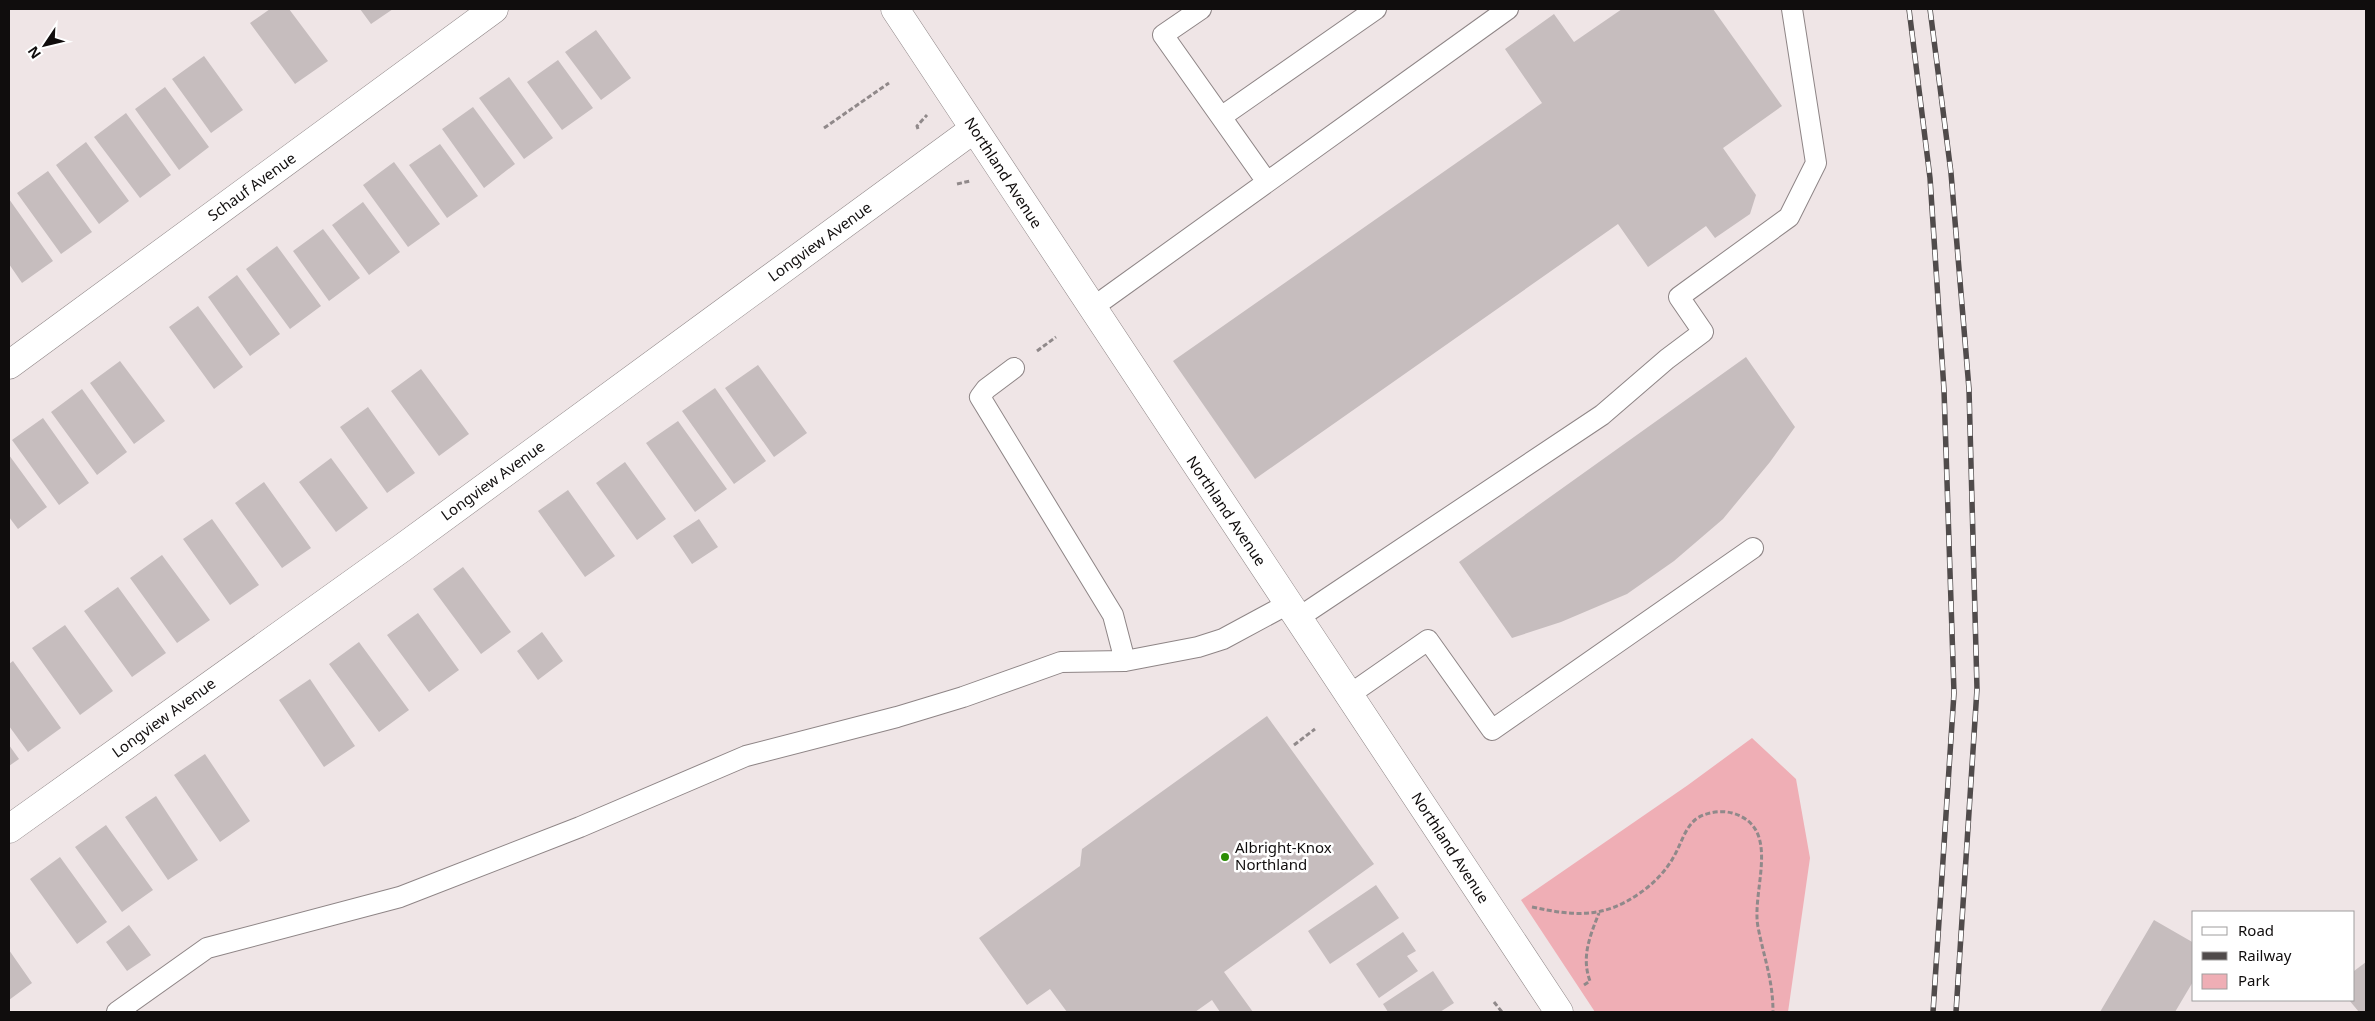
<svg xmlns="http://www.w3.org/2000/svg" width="2375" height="1021" font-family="'Noto Sans',sans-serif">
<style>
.green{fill:#efaeb5}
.building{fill:#c6bdbe}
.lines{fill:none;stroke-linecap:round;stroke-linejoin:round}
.lane-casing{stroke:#8e8586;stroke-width:22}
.street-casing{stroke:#8e8586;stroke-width:29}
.path{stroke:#90898a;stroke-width:3;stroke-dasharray:5 2.5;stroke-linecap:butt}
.lane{stroke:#fff;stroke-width:20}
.street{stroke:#fff;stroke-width:28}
.rail-casing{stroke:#504b4b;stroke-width:5.5}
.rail{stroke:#fff;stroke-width:4;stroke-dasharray:11;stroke-linecap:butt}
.poi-dot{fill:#2b8d04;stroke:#fff;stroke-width:2}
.labels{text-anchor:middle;stroke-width:5;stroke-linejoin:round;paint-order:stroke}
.street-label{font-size:15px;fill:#100d0d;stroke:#fff}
.poi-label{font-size:15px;fill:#100d0d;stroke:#fff;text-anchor:start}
</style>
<rect width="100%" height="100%" fill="#efe5e6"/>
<!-- green -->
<path class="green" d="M1752,738L1796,779L1810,858L1788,1012H1595L1521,900L1688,785Z"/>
<!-- building -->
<path class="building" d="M270,9H289L328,61L295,84L250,23Z
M360,9H393L371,24Z
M1622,9H1713L1782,106L1723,148L1756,195L1750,214L1715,238L1706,226L1648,267L1618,224L1255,479L1173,361L1542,103L1505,49L1554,14L1574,42Z
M596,30L631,78L601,100L565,52Z
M204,56L243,110L211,133L172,79Z
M558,60L593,108L562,130L527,82Z
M509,77L553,138L524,159L479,98Z
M165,87L209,147L179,170L135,109Z
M473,107L515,164L484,188L442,129Z
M126,113L171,175L140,198L94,137Z
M86,142L129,201L99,224L56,165Z
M440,144L478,196L447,218L409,165Z
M394,162L440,224L408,247L363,185Z
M48,171L92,232L61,254L17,193Z
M9,199L53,261L22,283L9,264Z
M363,202L400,252L369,275L332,225Z
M323,229L360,278L329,301L293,251Z
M277,246L321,306L290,329L246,269Z
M237,275L280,334L250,356L208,297Z
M198,306L243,367L214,389L169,327Z
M1746,357L1795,427L1770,462L1723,519L1674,561L1627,594L1561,622L1512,638L1459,562Z
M120,361L165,421L134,444L90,383Z
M758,365L807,433L774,457L725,388Z
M421,369L469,434L439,456L391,391Z
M715,388L766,461L734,484L682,411Z
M82,389L127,452L97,475L51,412Z
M368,407L415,473L387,493L340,427Z
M43,418L89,483L59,505L12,440Z
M678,421L727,489L695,512L646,443Z
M9,455L47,507L18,529L9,517Z
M331,458L368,508L336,532L299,482Z
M625,462L666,519L637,540L596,483Z
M264,482L311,548L282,568L235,503Z
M568,490L615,556L585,577L538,511Z
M212,519L259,585L230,605L183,539Z
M699,519L718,547L692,564L673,536Z
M162,555L210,620L177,643L130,578Z
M463,567L511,632L481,654L433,589Z
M118,587L166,653L132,677L84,611Z
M418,613L459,670L429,692L387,635Z
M65,625L113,691L80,715L32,648Z
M542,632L563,661L538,680L517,651Z
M359,642L409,710L379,732L329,664Z
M13,661L61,728L28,752L9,726V664Z
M310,679L355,746L324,767L279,700Z
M1267,716L1374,864L1224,972L1253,1012H1220L1212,1000L1195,1012H1067L1050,989L1027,1005L979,938L1080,866L1082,849Z
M9,745L19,759L9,766Z
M205,754L250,821L220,842L174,775Z
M156,796L198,860L168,880L125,817Z
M106,825L153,890L122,912L75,847Z
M60,857L107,922L77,944L30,879Z
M1376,885L1399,918L1330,964L1308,931Z
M2154,920L2194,943V980L2175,1012H2100Z
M129,925L151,955L127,971L106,942Z
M1403,932L1416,951L1407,956L1418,971L1379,998L1356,964Z
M9,950L32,983L9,1000Z
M2366,962V1012H2359L2349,1000H2354V971Z
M1433,971L1454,1003L1440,1012H1388L1383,1004Z"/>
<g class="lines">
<!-- lane casing -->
<g class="lane-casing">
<path id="lane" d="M1201,9L1163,35L1267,182
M1221,117L1376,9
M1092,308L1508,9
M1014,368L986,389L980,397L1113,615L1125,661
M1298,618L1602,415L1667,359L1703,332L1679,297L1789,217L1816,163L1792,9
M1349,695L1428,640L1492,730L1753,548
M117,1012L207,948L400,897L580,827L746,756L897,717L963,697L1061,662L1125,661L1198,647L1223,639L1288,604"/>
</g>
<!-- street casing -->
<g class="street-casing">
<path id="street" d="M895,9L1559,1012
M9,365L494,9
M9,829L402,548L974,129"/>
</g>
<!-- path -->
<path class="path" d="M824,128L889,83
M918,129L917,126L927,115
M957,184L970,181
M1037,351L1056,337
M1294,745L1315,729
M1532,907C1574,916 1603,919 1640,893C1653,884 1665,872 1673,858C1681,845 1684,829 1696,819C1706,812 1721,810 1732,813C1783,827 1751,890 1758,927C1764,958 1773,980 1773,1012
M1584,985L1590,981C1581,957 1590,936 1599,913
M1494,1002L1502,1012"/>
<!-- lane -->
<use href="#lane" class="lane"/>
<!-- street -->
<use href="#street" class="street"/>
<!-- rail casing -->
<g class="rail-casing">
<path id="rail" d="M1909,9L1930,178L1944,390L1954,693L1933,1012
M1930,9L1951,173L1969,389L1977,689L1956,1012"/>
</g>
<!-- rail -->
<use href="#rail" class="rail"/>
</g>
<!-- markers -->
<circle class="poi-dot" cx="1225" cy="857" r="5"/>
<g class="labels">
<!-- street labels -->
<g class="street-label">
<text transform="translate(1003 173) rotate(57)" y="5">Northland Avenue</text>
<text transform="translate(252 187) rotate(-36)" y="5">Schauf Avenue</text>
<text transform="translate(820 242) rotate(-36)" y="5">Longview Avenue</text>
<text transform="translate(493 481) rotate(-36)" y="5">Longview Avenue</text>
<text transform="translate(1226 511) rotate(56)" y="5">Northland Avenue</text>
<text transform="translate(164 718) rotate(-36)" y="5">Longview Avenue</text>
<text transform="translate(1450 848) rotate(57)" y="5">Northland Avenue</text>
</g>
<!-- poi labels -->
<g class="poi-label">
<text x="1235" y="853">Albright-Knox<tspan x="1235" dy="17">Northland</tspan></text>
</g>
</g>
<!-- border -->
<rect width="2375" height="1021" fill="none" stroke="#100d0d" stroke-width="20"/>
<!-- legend -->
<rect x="2192" y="911" width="162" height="90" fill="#ffffff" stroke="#9f9e9e"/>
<rect x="2202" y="927" width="25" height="8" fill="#ffffff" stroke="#9f9e9e"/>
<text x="2238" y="936" font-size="15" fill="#100d0d">Road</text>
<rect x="2202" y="952" width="25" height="8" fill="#504b4b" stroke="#9f9e9e"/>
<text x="2238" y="961" font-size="15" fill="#100d0d">Railway</text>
<rect x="2202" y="974" width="25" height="15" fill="#efaeb5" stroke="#9f9e9e"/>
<text x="2238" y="986" font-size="15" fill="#100d0d">Park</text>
<!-- north arrow -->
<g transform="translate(45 45) rotate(235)" stroke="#ffffff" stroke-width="4" paint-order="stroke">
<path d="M0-4L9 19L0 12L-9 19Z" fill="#100d0d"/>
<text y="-8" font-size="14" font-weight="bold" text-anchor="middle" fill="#100d0d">N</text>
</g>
</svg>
